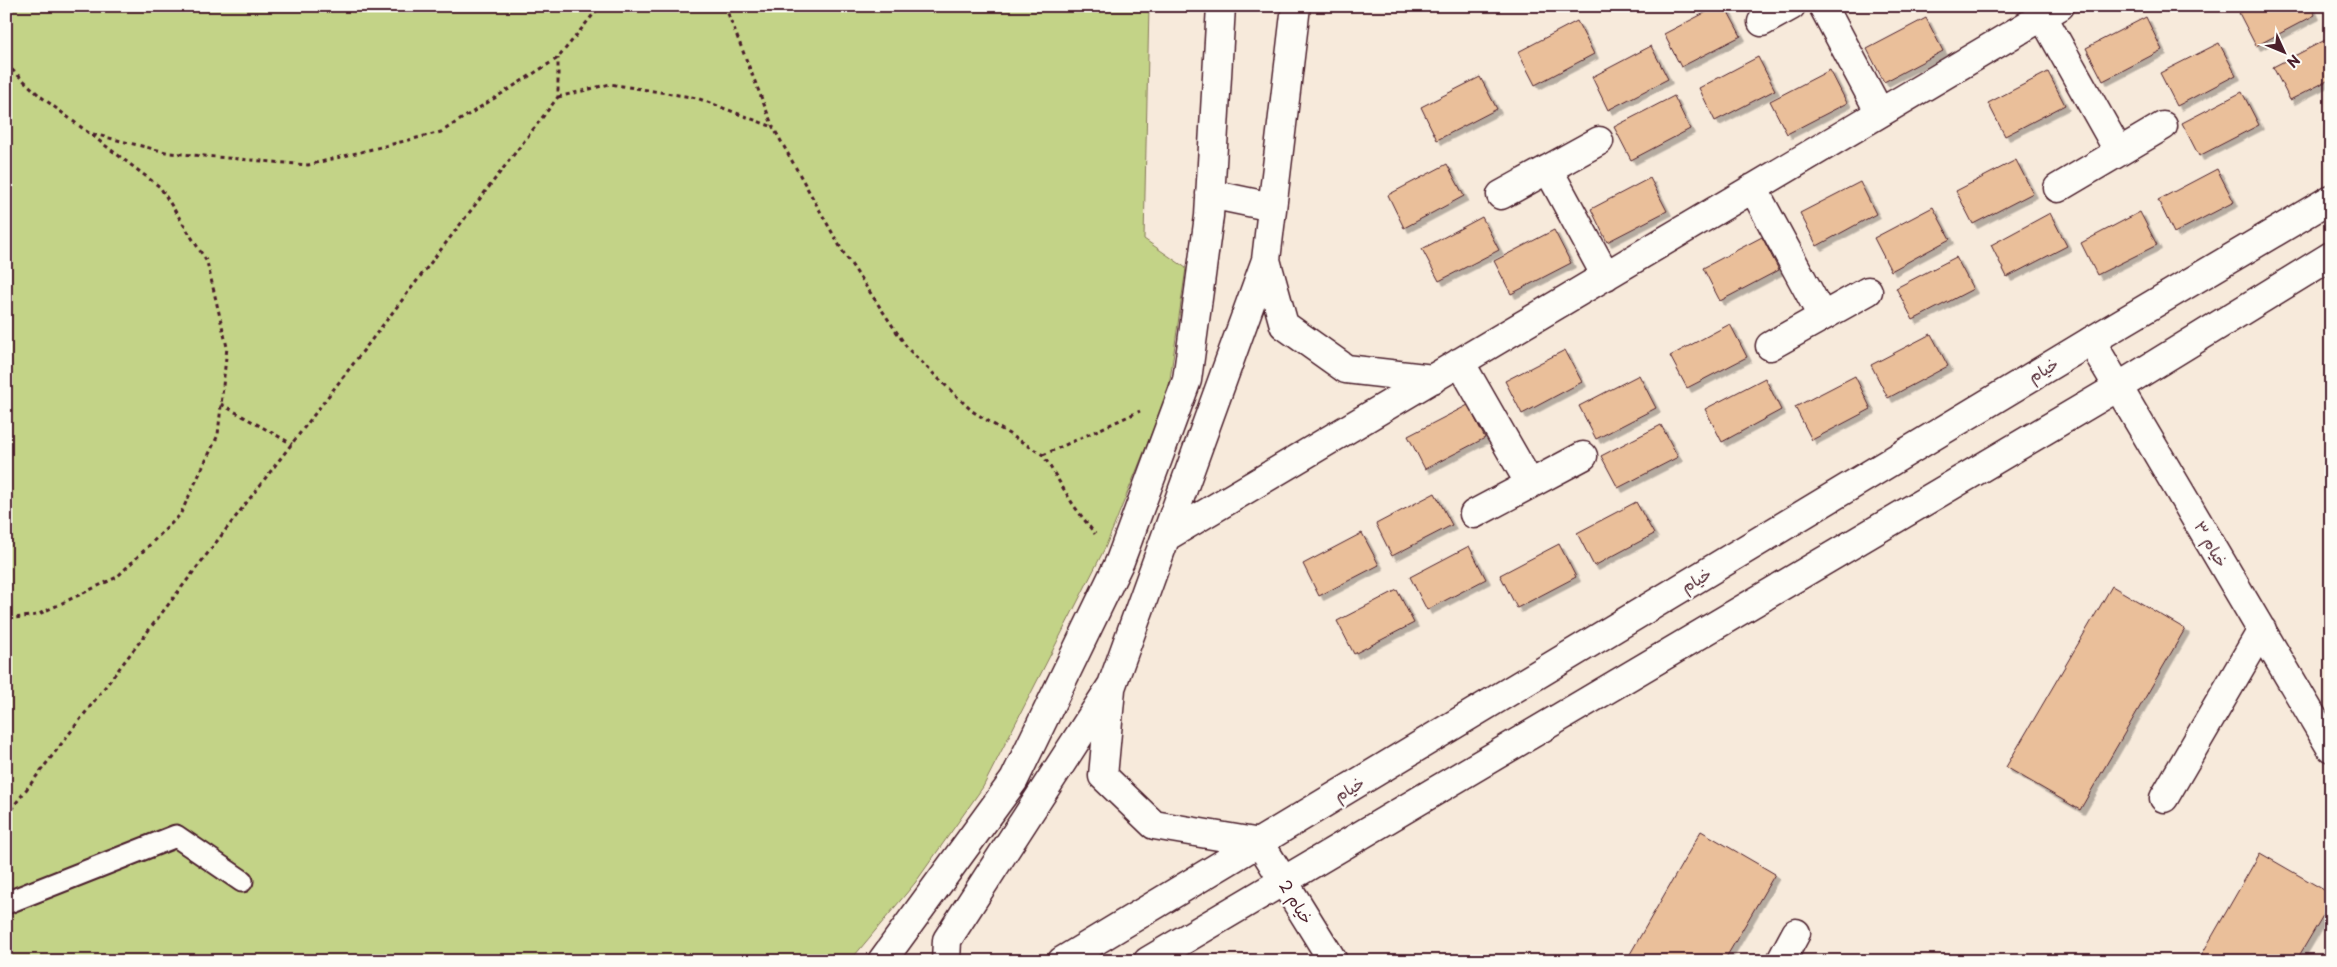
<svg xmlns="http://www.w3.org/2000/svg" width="2337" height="967" font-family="'Playpen Sans','Playpen Sans Arabic',sans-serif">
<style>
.green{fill:#c3d387;stroke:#867959}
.building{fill:#eabf9a;stroke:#4a1f2b;filter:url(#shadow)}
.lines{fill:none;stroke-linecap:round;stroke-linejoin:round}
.service-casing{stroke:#4a1f2b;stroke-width:25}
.minor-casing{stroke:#4a1f2b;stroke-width:31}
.tertiary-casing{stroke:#4a1f2b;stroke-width:31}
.path{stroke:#4a1f2b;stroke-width:3;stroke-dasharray:4 4;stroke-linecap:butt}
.service{stroke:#fdfcf7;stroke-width:21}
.minor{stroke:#fdfcf7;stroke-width:28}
.tertiary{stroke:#fdfcf7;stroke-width:28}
.labels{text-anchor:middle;stroke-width:4.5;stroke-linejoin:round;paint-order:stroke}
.street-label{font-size:16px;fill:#4a1f2b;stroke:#fdfcf7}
</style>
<defs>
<filter id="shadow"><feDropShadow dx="4.5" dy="4.5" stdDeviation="0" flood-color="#0004"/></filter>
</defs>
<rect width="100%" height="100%" fill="#f7eadb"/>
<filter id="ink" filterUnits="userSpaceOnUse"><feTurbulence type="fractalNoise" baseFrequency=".02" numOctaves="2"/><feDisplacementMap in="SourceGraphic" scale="10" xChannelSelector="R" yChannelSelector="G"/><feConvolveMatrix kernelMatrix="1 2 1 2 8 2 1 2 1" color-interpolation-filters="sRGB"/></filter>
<g filter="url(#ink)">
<!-- green -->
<path class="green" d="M6,6H1149L1144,239L1186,268L1168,393L1105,548L983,787L915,883L850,961H219L208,958L177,961H6Z"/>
<!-- building -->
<path class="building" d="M1718,6H1725L1741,36L1681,67L1664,34Z
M2252,6H2311L2315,15L2256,46L2239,13Z
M2146,17L2162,50L2103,81L2086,48Z
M1926,18L1943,51L1884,82L1867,49Z
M1577,21L1594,54L1535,85L1518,52Z
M2331,37V79L2290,100L2273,67Z
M2219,43L2236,75L2177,106L2160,73Z
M1651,46L1668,79L1608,110L1592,77Z
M1758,57L1775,90L1715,121L1699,88Z
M1830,70L1847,103L1787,134L1770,101Z
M2048,72L2065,105L2005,136L1988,103Z
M1480,77L1497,109L1437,140L1421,107Z
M2242,92L2259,125L2199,156L2182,123Z
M1674,96L1690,129L1631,160L1614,127Z
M2016,160L2033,193L1973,224L1956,191Z
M1447,164L1464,196L1404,228L1388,195Z
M2217,169L2234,202L2174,233L2158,200Z
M1650,178L1667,211L1607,242L1591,209Z
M1860,182L1876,214L1817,246L1800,213Z
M1933,207L1950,239L1891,271L1874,238Z
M2140,212L2157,245L2097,275L2081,243Z
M2050,213L2067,246L2007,277L1991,245Z
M1482,217L1499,250L1439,281L1422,249Z
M1554,230L1571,263L1511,294L1494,261Z
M1762,237L1779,270L1720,301L1703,268Z
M1956,257L1973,289L1913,320L1896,288Z
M1730,324L1747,357L1687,388L1670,356Z
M1931,334L1948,366L1888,398L1871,365Z
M1565,350L1582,382L1522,414L1505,381Z
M1639,375L1656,408L1596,439L1579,406Z
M1855,376L1871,409L1812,440L1795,407Z
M1765,378L1781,410L1722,442L1705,409Z
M1468,405L1485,438L1425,469L1408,436Z
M1661,425L1678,457L1618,488L1601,456Z
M1435,493L1452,525L1392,556L1376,524Z
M1636,502L1654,534L1594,566L1577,533Z
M1362,533L1379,565L1319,596L1303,564Z
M1559,544L1576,577L1517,608L1500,575Z
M1469,546L1486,579L1427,610L1410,577Z
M2112,586L2185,629L2080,810L2006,767Z
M1397,590L1414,623L1354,654L1337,621Z
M1701,831L1775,874L1724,961H1626Z
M2260,853L2331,894V902L2296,961H2198Z"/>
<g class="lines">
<!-- service casing -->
<g class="service-casing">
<path id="service" d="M6,903L176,836L242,881"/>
</g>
<!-- minor casing -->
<g class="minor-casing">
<path id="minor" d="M1823,6L1880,113
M2043,17L2119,152
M1762,22L1791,6
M1548,169L1606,276
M1753,188L1822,316
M2058,188L2163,126
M1210,194L1272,207
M1501,195L1599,141
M1266,260L1284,325L1346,369L1433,379
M2091,341L2331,748
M1770,346L1868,291
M1460,362L1530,484
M1474,514L1583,456
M1166,537L2060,6
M1111,689L1103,776L1154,825L1260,843L1333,961
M2164,798L2262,630
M882,961L1014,780L1120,561L1187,380L1209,216L1221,6
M946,961L947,940L1112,685L1266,260L1296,6
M1781,961L1796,933"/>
</g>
<!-- tertiary casing -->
<g class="tertiary-casing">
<path id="tertiary" d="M1062,961L2091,341L2331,199
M1148,961L2118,387L2331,256"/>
</g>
<!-- path -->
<path class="path" d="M725,6L773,127L843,252L908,349L972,411L1043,455L1074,506L1095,534
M6,64L40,96L160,187L207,262L227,347L218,435L180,515L117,577L37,615L6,619
M558,97L610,84L697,98L773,127
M93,134L170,153L308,165L441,132L558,58L600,6
M221,404L292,444
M1043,455L1140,411
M6,816L558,97V58"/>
<!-- service -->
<use href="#service" class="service"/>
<!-- minor -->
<use href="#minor" class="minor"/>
<!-- tertiary -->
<use href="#tertiary" class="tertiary"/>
</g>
</g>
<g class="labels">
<!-- street labels -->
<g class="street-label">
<text transform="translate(2043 370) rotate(-31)" y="6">خیام</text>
<text transform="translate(2211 544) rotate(60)" y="6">خیام ۳</text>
<text transform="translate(1696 580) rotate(-31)" y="6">خیام</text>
<text transform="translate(1349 789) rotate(-31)" y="6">خیام</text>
<text transform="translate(1296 902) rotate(58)" y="6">خیام 2</text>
</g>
</g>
<!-- margin -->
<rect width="2337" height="967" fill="none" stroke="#fdfcf7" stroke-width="25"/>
<rect x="12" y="12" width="2312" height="942" fill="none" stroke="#4a1f2b" stroke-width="2" filter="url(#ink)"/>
<!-- north arrow -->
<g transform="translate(2284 52) rotate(134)" stroke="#fdfcf7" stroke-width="4" paint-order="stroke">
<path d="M0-4L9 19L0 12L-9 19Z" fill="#4a1f2b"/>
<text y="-8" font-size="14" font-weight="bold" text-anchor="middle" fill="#4a1f2b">N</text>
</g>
</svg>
